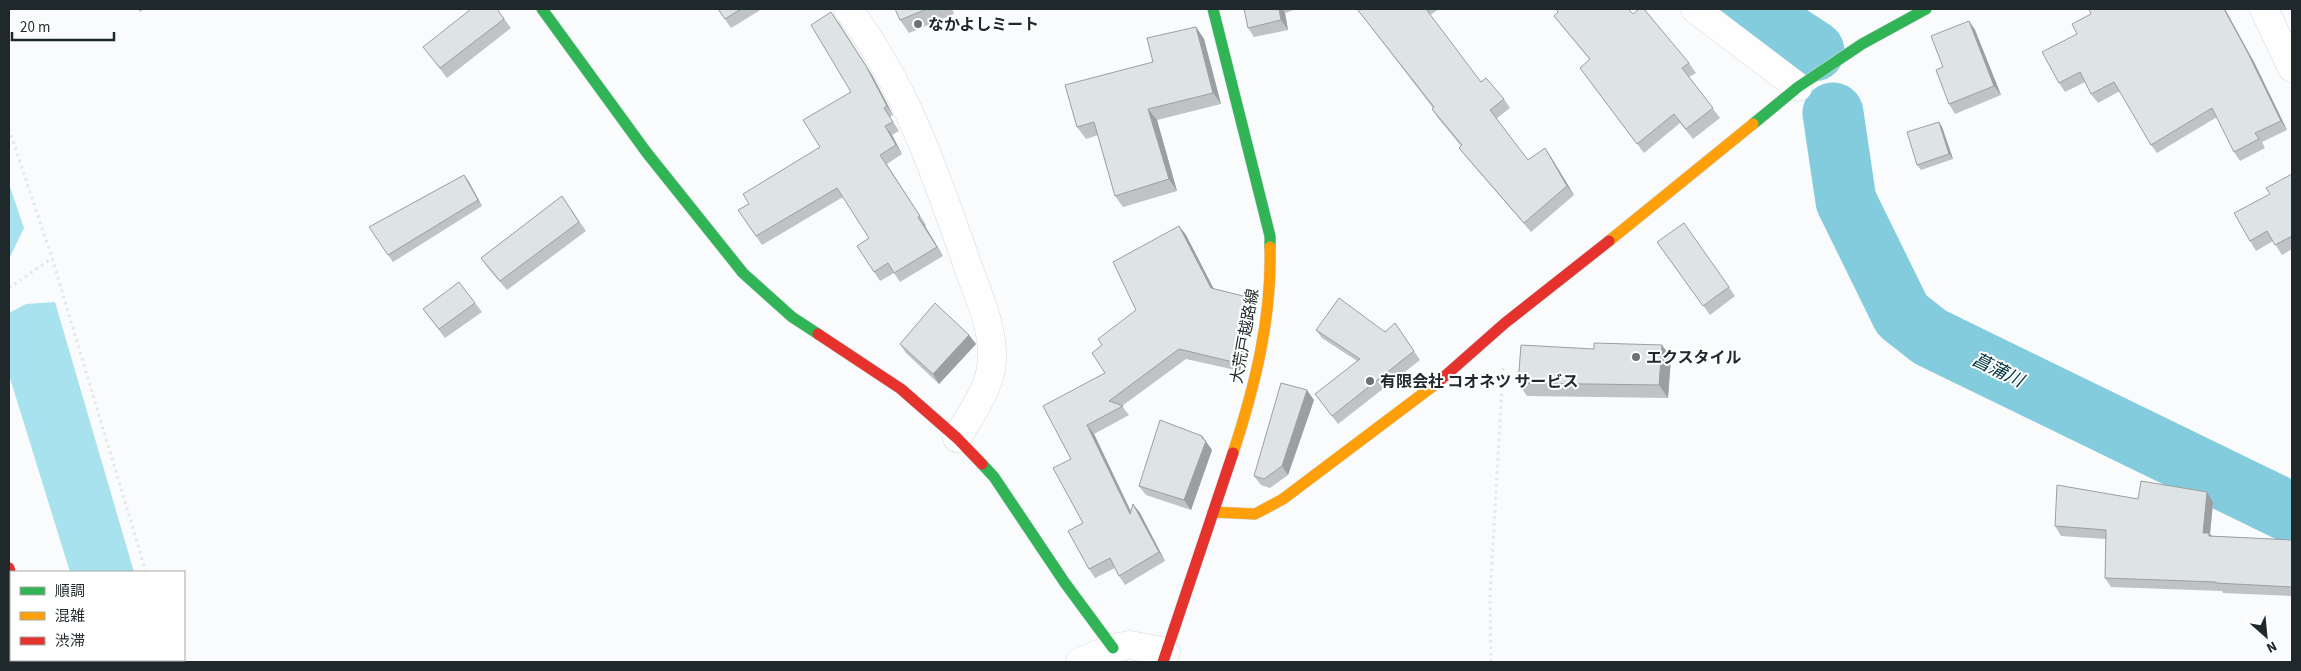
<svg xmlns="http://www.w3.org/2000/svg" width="2301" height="671" font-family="'Source Sans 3','Noto Sans JP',sans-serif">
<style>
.forest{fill:#a9e2ef}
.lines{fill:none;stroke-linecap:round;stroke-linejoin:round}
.river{stroke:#83ccdd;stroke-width:61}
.street-casing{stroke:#d3d9db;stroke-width:29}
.fast-casing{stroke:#d3d9db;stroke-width:12}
.slow-casing{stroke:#d3d9db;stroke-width:12}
.jam-casing{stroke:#d3d9db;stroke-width:12}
.path{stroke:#e5e6e6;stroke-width:3;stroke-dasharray:2.5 4;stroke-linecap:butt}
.street{stroke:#fefeff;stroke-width:28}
.fast{stroke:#30b455;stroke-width:11}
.slow{stroke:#ff9f0a;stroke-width:11}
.jam{stroke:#e5322d;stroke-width:11}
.wall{fill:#bfc3c5}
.shaded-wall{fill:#9b9fa0}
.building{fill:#dee3e5;stroke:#9b9fa0}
.poi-dot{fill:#6b7274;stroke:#fff;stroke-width:2}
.labels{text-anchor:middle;stroke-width:4;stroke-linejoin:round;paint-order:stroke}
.poi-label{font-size:16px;font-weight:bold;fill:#1f282a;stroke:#fff;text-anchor:start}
.street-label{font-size:16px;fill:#1f282a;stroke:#fff}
.water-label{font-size:18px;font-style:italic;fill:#01343d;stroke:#fff}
</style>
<rect width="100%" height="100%" fill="#f9fbfd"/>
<!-- forest -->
<path class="forest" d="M9,184L24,228L9,259Z
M55,302L134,572H70L9,375V313L26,304Z
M97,660H160L161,662H98Z"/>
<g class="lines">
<!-- river -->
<path class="river" d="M1750,9L1814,51
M1833,113L1846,201L1902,315L1930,337L2292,513"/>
<!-- street casing -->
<g class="street-casing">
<path id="street" d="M848,9C905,85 934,169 965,258C975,288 991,320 992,352C994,385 972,411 957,438
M1695,9L1798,87
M2264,9L2292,68
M1080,662L1113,648L1130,645L1166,652"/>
</g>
<!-- fast casing -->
<g class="fast-casing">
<path id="fast" d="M542,9L647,153L743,273L792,317L818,334
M1213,9L1270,236V247
M1753,124L1798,87L1862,44L1926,9
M982,464L994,477L1065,583L1113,648
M35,660V662"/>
</g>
<!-- slow casing -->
<g class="slow-casing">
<path id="slow" d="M1609,241L1753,124
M1233,453C1255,386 1272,318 1270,247
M1213,512L1255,514L1283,499L1437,383"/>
</g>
<!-- jam casing -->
<g class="jam-casing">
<path id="jam" d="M818,334L901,389L957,438L982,464
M1437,383L1505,323L1609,241
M9,568L11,576
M1163,662L1233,453"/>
</g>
<!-- path -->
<path class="path" d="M9,129L52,258L146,572
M9,288L52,258
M169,660V662
M1491,662L1490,598L1503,368"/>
<!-- street -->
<use href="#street" class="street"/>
<!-- fast -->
<use href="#fast" class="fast"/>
<!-- slow -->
<use href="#slow" class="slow"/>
<!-- jam -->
<use href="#jam" class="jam"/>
</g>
<!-- wall -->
<path class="wall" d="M138,9H144L140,12Z
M497,9L511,28L447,78L423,47Z
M718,9H762L731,28Z
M895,9H952L954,14L909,33L900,20Z
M1244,9H1294V10L1285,13L1288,30L1254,37L1248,28Z
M1357,9H1439L1430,15L1481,82L1504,99L1510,108L1496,119L1528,160L1545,148L1551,157L1574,195L1531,232L1466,157L1459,148L1461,146L1438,118L1432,109L1433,108Z
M1633,14L1689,63L1696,73L1689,77L1720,118L1693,139L1680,123L1644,153L1580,68L1590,60L1561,25L1554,16Z
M2091,14L2254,62L2287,130L2262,142L2265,148L2240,161L2234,152L2217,117L2157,153L2151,145L2120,91L2098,103L2091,94L2085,82L2065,92L2059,83L2077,34Z
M838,21L872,75L893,115L890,117L899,131L892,135L902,154L887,164L926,225L925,226L943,256L900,282L894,273L880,281L857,246L869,238L843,197L762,245L738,210L749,204L820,147L851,92Z
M1969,21L1975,30L2001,95L1955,114L1949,104L1943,67Z
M1196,27L1204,39L1221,104L1157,120L1177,191L1123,207L1115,196L1098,135L1086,139L1077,127L1153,62Z
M1939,122L1942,127L1953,159L1921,170L1917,165Z
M2292,174V249L2282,255L2273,241L2256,251L2250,241L2270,194Z
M464,175L469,182L482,206L393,262L369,227Z
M562,196L586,231L507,290L487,267L481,258Z
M1179,226L1186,235L1213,288L1253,306L1240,371L1186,359L1122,406L1129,415L1094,434L1131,511L1133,504L1140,513L1165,561L1125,585L1119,576L1115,568L1095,578L1089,569L1083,523L1071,459L1105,373L1102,345L1136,310Z
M1657,242L1729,287L1735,296L1710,315Z
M475,303L482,312L445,338L423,309Z
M1395,323L1420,360L1338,424L1315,394L1357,361L1322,338L1316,330L1385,332Z
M969,335L976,344L939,384L906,353L900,344Z
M1662,345L1671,358L1668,398L1527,396L1518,383L1594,349Z
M1314,400L1288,475L1270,488L1261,485L1254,476Z
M1202,436L1212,450L1191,510L1146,495L1139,486Z
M2138,499L2213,502L2210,534L2212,536L2292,540V596L2223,593L2222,591L2111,587L2105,578L2106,539L2061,536L2055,526Z"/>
<!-- shaded-wall -->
<path class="shaded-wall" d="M1279,9H1282L1285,13L1288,30L1281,20Z
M2224,9H2225L2254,62L2287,130L2281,121Z
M831,12L872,75L893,115L887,106Z
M1969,21L1975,30L2001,95L1994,86Z
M1196,27L1204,39L1221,104L1213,93Z
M1148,109L1157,120L1177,191L1169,179Z
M1939,122L1942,127L1953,159L1949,154Z
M885,126L892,135L902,154L896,145Z
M1545,148L1551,157L1574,195L1567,186Z
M464,175L469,182L482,206L478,200Z
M918,217L925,226L943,256L937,247Z
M1179,226L1186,235L1218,297L1211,288Z
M1247,297L1253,306L1240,371L1233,362Z
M969,335L976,344L939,384L933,374Z
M1662,345L1671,358L1668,398L1659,385Z
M1307,390L1314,400L1288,475L1282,466Z
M1087,425L1094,434L1136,523L1130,514Z
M1202,436L1212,450L1191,510L1184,500Z
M2207,492L2213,502L2210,534L2216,542L2203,533Z
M1133,504L1140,513L1165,561L1159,552Z"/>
<!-- building -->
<path class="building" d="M471,9H497L504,19L440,68L423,47Z
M718,9H741L725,19Z
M895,9H927L900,20Z
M1244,9H1279L1281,20L1248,28Z
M1357,9H1426L1481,82L1486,78L1504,99L1490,110L1528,160L1545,148L1567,186L1524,223L1459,148L1462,145L1432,109L1434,107Z
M1556,9H1628L1633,14L1639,9H1644L1689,63L1682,68L1713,108L1686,129L1674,114L1637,144L1580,68L1590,59L1554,16L1558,12Z
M2089,9H2224L2248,53L2281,121L2255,133L2259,139L2234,152L2212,108L2151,145L2114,82L2091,94L2080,72L2059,83L2042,52L2077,34L2072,24L2091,14Z
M831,12L866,66L887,106L884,108L893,122L885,126L896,145L880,155L920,216L918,217L937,247L894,273L888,263L874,272L857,246L869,238L837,188L756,236L738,210L749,204L743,194L820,147L803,120L851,92L811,25Z
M1969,21L1994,86L1949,104L1936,70L1943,67L1931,36Z
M1196,27L1213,93L1148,109L1169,179L1115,196L1094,122L1077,127L1065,85L1153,62L1147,38Z
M1939,122L1949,154L1917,165L1907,132Z
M2292,174V236L2275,245L2267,231L2250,241L2234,213L2270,194L2266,188Z
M464,175L478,200L388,255L369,227Z
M562,196L579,222L500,281L481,258Z
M1684,223L1729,287L1703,306L1657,242Z
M1179,226L1211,288L1247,297L1233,362L1179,349L1109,401L1123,406L1087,425L1130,514L1133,504L1159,552L1119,576L1110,558L1089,569L1068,531L1083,523L1053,468L1071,459L1043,406L1105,373L1092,353L1102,345L1098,339L1136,310L1113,262Z
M459,282L475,303L439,329L423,309Z
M1339,298L1385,332L1395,323L1414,351L1332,416L1315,394L1360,359L1316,330Z
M935,303L969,335L933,374L900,344Z
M1594,343L1662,345L1659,385L1518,383L1521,345L1594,349Z
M1281,383L1307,390L1282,466L1264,479L1254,476Z
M1160,420L1202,436V438L1206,441L1184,500L1139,486Z
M2141,481L2207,492L2203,533H2209V536L2292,540V587L2216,583V582L2105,578L2106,530L2055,526L2057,485L2138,499Z"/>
<!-- markers -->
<g class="poi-dot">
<circle cx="918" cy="24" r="5"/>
<circle cx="1636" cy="357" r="5"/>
<circle cx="1370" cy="381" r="5"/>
</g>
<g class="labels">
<!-- poi labels -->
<g class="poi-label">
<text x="928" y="30">なかよしミート</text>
<text x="1646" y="363">エクスタイル</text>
<text x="1380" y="387">有限会社 コオネツ サービス</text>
</g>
<!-- street labels -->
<g class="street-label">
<text transform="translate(1244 336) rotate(-80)" y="6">大荒戸越路線</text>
</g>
<!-- water labels -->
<g class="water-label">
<text transform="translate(1998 370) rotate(26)" y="6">菖蒲川</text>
</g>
</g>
<!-- border -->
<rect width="2301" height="671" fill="none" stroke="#1f282a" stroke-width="20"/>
<!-- legend -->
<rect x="10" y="571" width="175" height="90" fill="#ffffff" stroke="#a5a9aa"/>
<rect x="20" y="587" width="25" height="8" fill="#30b455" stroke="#a5a9aa"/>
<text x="55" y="596" font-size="15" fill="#1f282a">順調</text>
<rect x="20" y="612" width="25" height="8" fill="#ff9f0a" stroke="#a5a9aa"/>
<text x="55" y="621" font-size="15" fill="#1f282a">混雑</text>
<rect x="20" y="637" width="25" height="8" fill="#e5322d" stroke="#a5a9aa"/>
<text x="55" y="646" font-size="15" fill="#1f282a">渋滞</text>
<!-- north arrow -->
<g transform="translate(2266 636) rotate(153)" stroke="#ffffff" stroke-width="4" paint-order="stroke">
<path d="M0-4L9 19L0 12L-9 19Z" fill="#1f282a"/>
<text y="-8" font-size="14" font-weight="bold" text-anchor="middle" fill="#1f282a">N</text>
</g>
<!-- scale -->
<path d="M12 32v8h102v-8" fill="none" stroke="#1f282a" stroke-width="2.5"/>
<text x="20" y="32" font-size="15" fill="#1f282a" stroke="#ffffff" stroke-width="4" paint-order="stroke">20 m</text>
</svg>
